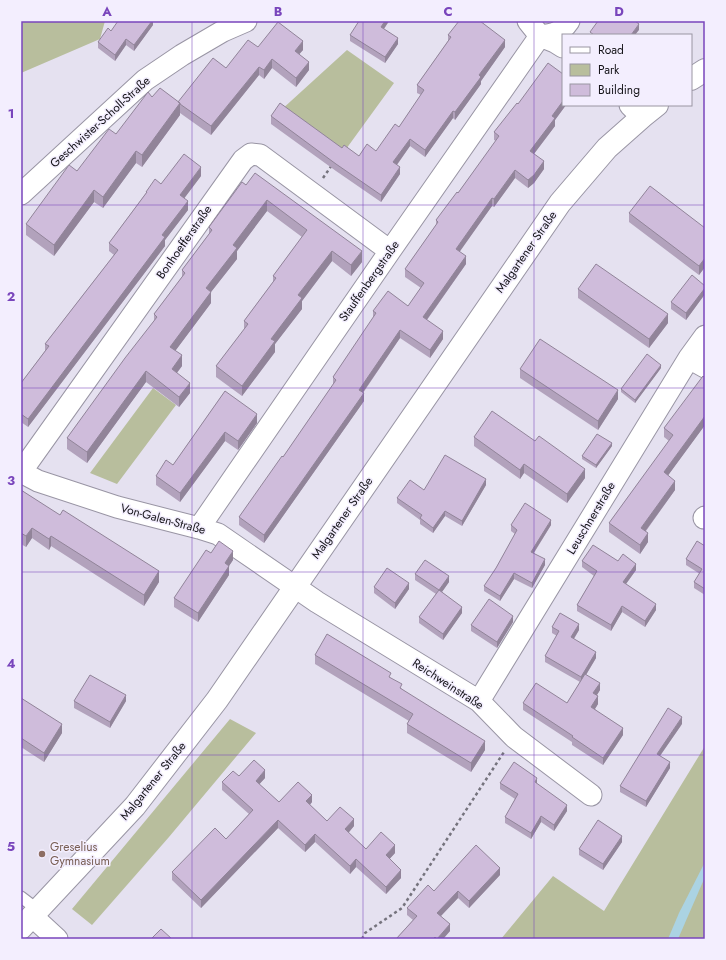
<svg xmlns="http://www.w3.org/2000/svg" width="726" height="960" font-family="Jost,sans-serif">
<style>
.green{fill:#b8be9d}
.water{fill:#abd3e3}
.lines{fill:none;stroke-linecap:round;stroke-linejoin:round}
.lane-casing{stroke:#9995a4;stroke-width:13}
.street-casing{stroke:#9995a4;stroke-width:23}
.secondary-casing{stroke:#9995a4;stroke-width:24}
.path{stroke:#75737d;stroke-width:2.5;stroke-dasharray:3 3;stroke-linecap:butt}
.lane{stroke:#fff;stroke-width:11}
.street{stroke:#fff;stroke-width:21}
.secondary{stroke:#fff;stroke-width:22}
.wall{fill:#b2a2bc}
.shaded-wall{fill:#918499}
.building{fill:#cfbcdb;stroke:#918499}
.grid{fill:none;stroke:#7945bc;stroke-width:1;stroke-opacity:0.55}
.education-dot{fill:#8d6e63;stroke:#f3eefe;stroke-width:1.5}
.labels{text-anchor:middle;stroke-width:3;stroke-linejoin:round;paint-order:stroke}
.street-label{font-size:12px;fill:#141318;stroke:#f3eefe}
.education-label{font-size:12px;fill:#785e54;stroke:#f3eefe;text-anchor:start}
.neatline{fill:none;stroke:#7945bc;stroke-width:1.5}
.grid-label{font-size:13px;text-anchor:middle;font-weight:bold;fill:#7945bc}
</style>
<rect width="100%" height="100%" fill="#e5e1f0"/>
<!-- green -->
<path class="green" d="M21,21H105L100,39L21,73Z
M347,50L394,83L341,156L280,111Z
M153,388L176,405L117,484L90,473Z
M230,719L256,733L169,837L92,925L72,909Z
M705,746V939H501L553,876L604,911Z"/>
<!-- water -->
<path class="water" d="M705,862V877L678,939H668L679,913Z"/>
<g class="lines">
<!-- lane casing -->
<g class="lane-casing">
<path id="lane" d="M21,897L38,910"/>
</g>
<!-- street casing -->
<g class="street-casing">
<path id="street" d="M528,21L540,36L555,42L563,47
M630,105L642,117
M21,194L145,80L182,55L223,31L246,21
M689,358L705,367
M21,472L38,481L117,507L199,528L218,534L317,602L479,701L514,737L591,795
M21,472L243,160L251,154L260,155L390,251
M704,518L705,517
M199,528L390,251L540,36C554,34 561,33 569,21
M479,701L689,358L705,336
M32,916L57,939"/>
</g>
<!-- secondary casing -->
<g class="secondary-casing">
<path id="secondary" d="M691,79L705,70
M21,928L135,806L217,700L560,203L607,148L642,117L657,105"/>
</g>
<!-- path -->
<path class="path" d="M323,178L332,165
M362,939L365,933L402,908L504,752"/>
<!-- lane -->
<use href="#lane" class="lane"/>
<!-- street -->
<use href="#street" class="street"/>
<!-- secondary -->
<use href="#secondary" class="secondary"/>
</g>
<!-- wall -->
<path class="wall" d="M153,21V25L134,51L126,45L115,61L98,48V42L111,31Z
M389,21L384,29L398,44L385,63L350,41V35Z
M448,35L505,47L481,81V84L455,120L453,118L425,157L410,146L397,165L400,174L381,202L336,171L271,124V116L359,156L376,151L399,127L421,95L417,93V85L448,41Z
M258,47L303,50L299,54L309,70L296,87L272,68L264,79L259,75L211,135L180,113V115L142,167L136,163L103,208L94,202L54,256L26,235V224L77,171L116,134L152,97L178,102L226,68Z
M518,104L566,105L555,120V126L534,154L544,169L534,183L528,188L515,178L494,207L492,206L459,251L466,264L427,320L443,339L430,358L400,338L363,393L364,401L264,543L239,525V517L283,457L333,385V377L373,319V311L408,306L421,288L405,277V269L436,225V220L458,193L496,141L494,140V132Z
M201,176L184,198L188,210L165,240V246L28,427L21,422V383L45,351V344L114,255L109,251V243L146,193V192L161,184Z
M242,182L362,262L351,276L332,261L302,301V309L275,344V352L242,396L216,377V366L244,330V321L273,282V276L302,237L267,211L237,251V259L211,292V303L175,351L182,366L177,373L190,393L179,407L146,382L87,463L67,449V438L154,321V314L182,277V270L209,234V227Z
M629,213L705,228V267L699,275L629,222Z
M705,286V294L686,320L671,309V302Z
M578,289L668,323L649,348L578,298Z
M661,368L635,403L621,392V389Z
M520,369L618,399L598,430L520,378Z
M705,378V425L668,475L675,490L646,531L648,542L640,554L609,532V523L669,441L664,437V428Z
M225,391L257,423L238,450L225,441L180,502L156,485V476L173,465Z
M474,437L585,478L567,503L524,473L520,479L474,446Z
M612,446L596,468L582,459V456Z
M486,485L462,526L445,516L433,533L420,524V520L397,503V498L424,490Z
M21,490L159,582L144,606L51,546L49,550L32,538L26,547L21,544Z
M511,525H551L534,553L545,565L532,588L514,579L500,601L484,591V586L496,568L515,534L511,531Z
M705,546V595L694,588V582L700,574L686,565V559Z
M211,553L233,560L229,566V575L198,622L174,607V598Z
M582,561H618L636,570L626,584L656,610L645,627L622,612L611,631L577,611V605L594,576L582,567Z
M415,574L449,582L442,592L462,613L443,640L419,623V617L436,594L415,580Z
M374,587L409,589L395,609L374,593Z
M513,622L497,648L471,631V625Z
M552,627L579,630L574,639L596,658L586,675L600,690L597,695L598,704L595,709L623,735L603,765L572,745V742L523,710V703H567L580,682L545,662V656L557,636L552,633Z
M315,655L391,678L402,689L485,750L471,772L407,733V724L409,721L315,664Z
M21,698L62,733L44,762L21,747Z
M74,701H126L110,728L74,708Z
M682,724L660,756L670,768L646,807L620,792V786Z
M239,776L265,778L259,784L279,802H312L310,805L327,821L354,826L348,833L366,849L395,853L389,859L401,878L386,894L356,867L350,874L315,842L305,852L278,828L201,908L172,880V872L226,839L249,814L222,790V782Z
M500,783L537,784L567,811L554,831L541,822L531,839L505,823V817L515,799L500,789Z
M622,842L603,870L579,855V849Z
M500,875L469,908L458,898L441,916L450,931L443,939H396L413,920L407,915V908L434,891Z"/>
<!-- shaded-wall -->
<path class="shaded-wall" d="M152,21H153V25L134,51V45Z
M385,21H389L381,33V27Z
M639,24V30L635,35H631Z
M398,38V44L385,63V57Z
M126,39V45L115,61V55Z
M505,40V47L481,81V84L455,120V112L479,75Z
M303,41V50L295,59V51Z
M272,59V68L264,79V70Z
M309,62V70L296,87V78Z
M259,67V75L211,135V126Z
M563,101V105H566L555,120V126L530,159V151L552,116Z
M180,103V115L142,167V155Z
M453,111V118L425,157V150Z
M410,139V146L393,170V162Z
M136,151V163L103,208V197Z
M544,161V169L534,183L528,188V180Z
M201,167V176L180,204V195Z
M400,167V174L381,202V195Z
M515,170V178L494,207V199Z
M94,190V202L54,256V245Z
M492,198V206L456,257V249Z
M267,200V211L237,251V259L211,292V303L170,358V347L233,245Z
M188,201V210L165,240V246L28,427V419L162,235Z
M22,246V255L21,257V248Z
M332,251V261L302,301V309L275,344V352L242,396V386L298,295Z
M362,251V262L351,276V265Z
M466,256V264L423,325V317Z
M705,258V267L699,275V266Z
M22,264V273L21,274V265Z
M705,288V294L686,320V313Z
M668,314V323L649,348V339Z
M400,330V338L359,398V390Z
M443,331V339L430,358V350Z
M182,355V366L172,379V369Z
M661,365V368L635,403V400Z
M146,371V382L87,463V452Z
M190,383V393L179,407V397Z
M618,390V399L598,430V421Z
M364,393V401L264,543V535Z
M257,414V423L238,450V441Z
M705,416V425L664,481V472Z
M225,432V441L180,502V493Z
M612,443V446L596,468V465Z
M524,464V473L520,479V470Z
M585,469V478L567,503V494Z
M486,479V485L462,526V521Z
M675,481V490L641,537V528Z
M445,511V516L433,533V528Z
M551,520V525L531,557V552Z
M32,528V538L26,547V536Z
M648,533V542L640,554V545Z
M51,536V546L49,550V539Z
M233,551V560L225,572V563Z
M545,559V565L532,588V583Z
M636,564V570L623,588V582Z
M229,566V575L198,622V613Z
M159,571V582L144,606V595Z
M514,573V579L500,601V596Z
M449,576V582L439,596V590Z
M409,583V589L395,609V603Z
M656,604V610L645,627V621Z
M622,606V612L611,631V625Z
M462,607V613L443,640V634Z
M513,616V622L497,648V642Z
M579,624V630L571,643V637Z
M596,652V658L581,683V677Z
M600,683V690L593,701V693Z
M126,695V701L110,728V722Z
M598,696V704L591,715V707Z
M682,717V724L657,760V754Z
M62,724V733L44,762V753Z
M623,728V735L603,765V758Z
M485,741V750L471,772V763Z
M670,762V768L646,807V801Z
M265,770V778L256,788V781Z
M537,778V784L535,782Z
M312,795V802L306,809V801Z
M567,805V811L554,831V825Z
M541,816V822L531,839V833Z
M354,819V826L345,837V829Z
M278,820V828L201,908V900Z
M315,834V842L305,852V845Z
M622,836V842L603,870V864Z
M395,845V853L386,863V855Z
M356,859V867L350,874V866Z
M500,868V875L469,908V901Z
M401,870V878L386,894V887Z
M458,891V898L437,920V913Z
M450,924V931L443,939H437Z"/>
<!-- building -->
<path class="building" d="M118,21H152L134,45L126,39L115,55L98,42L108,28L111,31Z
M359,21H385L381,27L398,38L385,57L350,35Z
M459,21H480L505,40L479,75L481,77L455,112L453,111L425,150L410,139L393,162L400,167L381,195L336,164L271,116L280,103L342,148L344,145L359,156L367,144L376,151L395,124L399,127L424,90L417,85L451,37L448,35Z
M598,21H635L639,24L631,35H594L590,32Z
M278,22L303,41L295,51L309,62L296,78L272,59L264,70L259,67L211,126L180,104V103L178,102L213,58L226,68L248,40L258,47Z
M548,63L563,74V101L552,116L555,118L530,151L544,161L534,175L528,180L515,170L494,199L492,198L456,249L466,256L423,317L443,331L430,350L400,330L359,390L364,393L264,535L239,517L282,456L283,457L336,380L333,377L376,313L373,311L388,291L408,306L424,283L405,269L438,222L436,220L457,192L458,193L499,136L494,132L517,103L518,104Z
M160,88L180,103L142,155L136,151L103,197L94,190L54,245L26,224L69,165L77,171L109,129L116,134L148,92L152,97Z
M184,154L201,167L180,195L188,201L162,235L165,237L28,419L21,414V383L49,346L45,344L118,250L109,243L147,192H146L155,179L161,184Z
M255,173L362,251L351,265L332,251L298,295L302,298L271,339L275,341L242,386L216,366L248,324L244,321L276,278L273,276L307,230L267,200L233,245L237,248L206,288L211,292L170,347L182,355L172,369L190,383L179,397L146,371L87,452L67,438L125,358L157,317L154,314L185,273L182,270L212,230L209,227L242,182L246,185Z
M650,186L705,228V258L699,266L629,213Z
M596,264L668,314L649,339L578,289Z
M692,275L705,286V288L686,313L671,302Z
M540,339L618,390L598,421L520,369Z
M647,354L661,365L635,400L621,389Z
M703,376L705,378V416L664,472L675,481L641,528L648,533L640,545L609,523L673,435L664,428Z
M225,391L257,414L238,441L225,432L180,493L156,476L166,460L173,465Z
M492,411L535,441L539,436L585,469L567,494L524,464L520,470L474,437Z
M597,434L612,443L596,465L582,456Z
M445,455L486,479L462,521L445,511L433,528L420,518L422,515L397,498L410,480L424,490Z
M21,490L60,515L63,510L159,571L144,595L51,536L49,539L32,528L26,536L21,533Z
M525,503L551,520L531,552L545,559L532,583L514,573L500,596L484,586L496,568L517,530L511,525Z
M219,541L233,551L225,563L229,566L198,613L174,598L206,550L211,553Z
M697,541L705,546V589L694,582L702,569L686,559Z
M593,545L618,561L623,554L636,564L623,582L656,604L645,621L622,606L611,625L577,605L597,571L582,561Z
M425,560L449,576L439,590L415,574Z
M387,568L409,583L395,603L374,587Z
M439,590L462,607L443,634L419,617Z
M489,599L513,616L497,642L471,625Z
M560,613L579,624L571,637L596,652L581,677L545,656L559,631L552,627Z
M327,634L391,673L389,677L402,684L400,688L485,741L471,763L407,724L413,714L315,655Z
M585,674L600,683L593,693L598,696L591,707L623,728L603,758L572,737L573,736L523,703L536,683L567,703Z
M90,675L126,695L110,722L74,701Z
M21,698L62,724L44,753L21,738Z
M668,708L682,717L657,754L670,762L646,801L620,786Z
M254,760L265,770L256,781L279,802L298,782L312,795L306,801L327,821L340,807L354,819L345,829L366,849L381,832L395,845L386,855L401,870L386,887L356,859L350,866L315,834L305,845L278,820L201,900L172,872L215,828L226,839L253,810L222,782L233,771L239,776Z
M514,762L537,778L535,782L567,805L554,825L541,816L531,833L505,817L518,794L500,783Z
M598,820L622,836L603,864L579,849Z
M476,845L500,868L469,901L458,891L437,913L450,924L437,939L435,937L433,939H396L417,916L407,908L428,885L434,891Z
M161,929L172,939H151Z"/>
<!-- grid -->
<path class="grid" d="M192,21V939M363,21V939M534,21V939M21,205H705M21,388H705M21,572H705M21,755H705"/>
<!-- markers -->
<circle class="education-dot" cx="42" cy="854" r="4"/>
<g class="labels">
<!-- street labels -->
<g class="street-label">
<text transform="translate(100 122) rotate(-42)" y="4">Geschwister-Scholl-Straße</text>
<text transform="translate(184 242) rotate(-55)" y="4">Bonhoefferstraße</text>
<text transform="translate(526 252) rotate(-55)" y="4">Malgartener Straße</text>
<text transform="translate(369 281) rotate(-55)" y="4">Stauffenbergstraße</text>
<text transform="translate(342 518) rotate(-55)" y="4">Malgartener Straße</text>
<text transform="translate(591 518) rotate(-59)" y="4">Leuschnerstraße</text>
<text transform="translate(163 519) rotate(15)" y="4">Von-Galen-Straße</text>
<text transform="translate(448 684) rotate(33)" y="4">Reichweinstraße</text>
<text transform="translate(153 781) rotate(-51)" y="4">Malgartener Straße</text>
</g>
<!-- education labels -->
<g class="education-label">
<text x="50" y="851">Greselius<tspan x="50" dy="14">Gymnasium</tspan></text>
</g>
</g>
<!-- border -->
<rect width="726" height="960" fill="none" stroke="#f3eefe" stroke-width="44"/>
<!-- legend -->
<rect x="562" y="34" width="130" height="72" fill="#f3eefe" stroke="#9a96a2"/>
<rect x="570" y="47" width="20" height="6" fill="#ffffff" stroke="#9a96a2"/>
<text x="598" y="54" font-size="12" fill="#141318">Road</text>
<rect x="570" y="64" width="20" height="12" fill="#b8be9d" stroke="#9a96a2"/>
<text x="598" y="74" font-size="12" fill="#141318">Park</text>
<rect x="570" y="84" width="20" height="12" fill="#cfbcdb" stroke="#9a96a2"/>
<text x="598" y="94" font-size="12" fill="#141318">Building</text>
<rect x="22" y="22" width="682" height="916" class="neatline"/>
<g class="grid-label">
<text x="107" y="16">A</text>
<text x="278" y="16">B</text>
<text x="448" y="16">C</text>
<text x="619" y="16">D</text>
<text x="11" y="118">1</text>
<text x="11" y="301">2</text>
<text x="11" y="485">3</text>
<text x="11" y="668">4</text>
<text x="11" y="851">5</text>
</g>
</svg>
